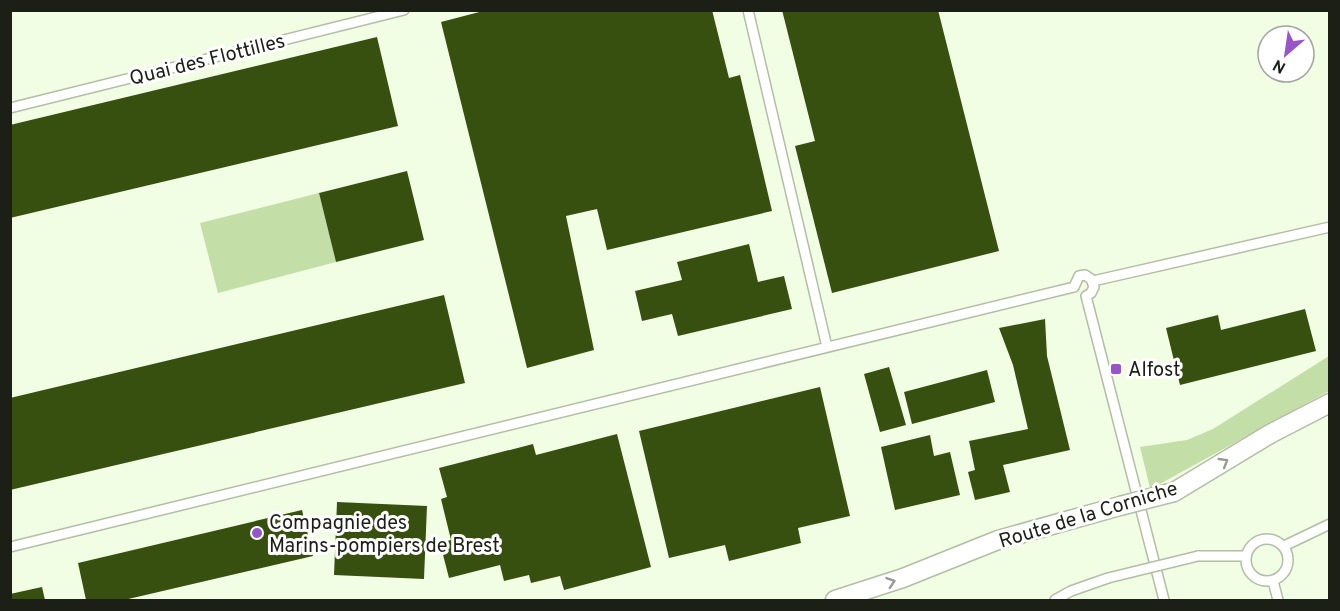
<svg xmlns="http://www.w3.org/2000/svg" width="1340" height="611" font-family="Overpass,sans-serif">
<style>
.green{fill:#c3dea6}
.building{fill:#37500f}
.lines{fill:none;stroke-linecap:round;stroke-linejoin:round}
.lane-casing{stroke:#b2bea5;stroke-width:12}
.street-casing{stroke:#b2bea5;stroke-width:21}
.lane{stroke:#fff;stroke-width:9}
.street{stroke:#fff;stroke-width:18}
.lane-bridge-casing{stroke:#b2bea5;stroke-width:12;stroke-linecap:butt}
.street-bridge-casing{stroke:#b2bea5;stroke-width:21;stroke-linecap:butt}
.lane-bridge{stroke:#fff;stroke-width:9}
.street-bridge{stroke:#fff;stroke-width:18}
.oneway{stroke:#989a96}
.poi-dot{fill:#9854c9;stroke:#fff;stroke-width:2}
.labels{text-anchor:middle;stroke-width:6;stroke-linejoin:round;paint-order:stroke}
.street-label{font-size:20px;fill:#1b1f16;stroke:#fff}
.poi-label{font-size:20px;fill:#1b1f16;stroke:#fff;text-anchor:start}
</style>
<rect width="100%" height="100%" fill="#f1fee4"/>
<!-- green -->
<path class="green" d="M319,193L336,262L218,293L200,223Z
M1329,356V391L1158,485L1150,488L1140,447L1187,440L1213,429Z"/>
<!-- building -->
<path class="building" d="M487,10H712L729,78L740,75L772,211L607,250L597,209L566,216L594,350L527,368L441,22Z
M782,10H938L999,251L832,293L795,146L815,141Z
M377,37L398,126L10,218V125Z
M407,171L424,240L336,262L319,193Z
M749,244L758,282L784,276L792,309L678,336L672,314L642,321L635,291L682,280L677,262Z
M444,295L465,383L10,490V398Z
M1305,309L1316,351L1180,385L1166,328L1218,315L1221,330Z
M1045,319L1047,356L1070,450L1003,465L1010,492L975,500L968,472L975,470L969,441L1028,429L1013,365L999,328Z
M889,367L906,425L880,432L864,374Z
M987,370L995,402L912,424L904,392Z
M820,387L850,516L798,528L801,543L729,561L725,545L669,558L639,431Z
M617,434L651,567L564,590L560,576L531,583L529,575L504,581L500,565L449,578L440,543L451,540L441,499L447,497L439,468L533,444L536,455Z
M930,435L934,456L950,452L960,495L895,510L881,447Z
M337,502L427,506L424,579L334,575Z
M302,510L313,556L124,600H86L78,563Z
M42,587L45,600H10V594Z"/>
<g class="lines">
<!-- lane casing -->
<g class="lane-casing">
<path id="lane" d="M748,10L827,347
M10,108L404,10
M1093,281L1330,227
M1074,287L1079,276L1085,275L1091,279L1094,287L1091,293L1086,296
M1086,296L1164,600
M1246 560a21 21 0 1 1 42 0a21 21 0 1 1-42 0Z
M1284,546L1330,524
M10,547L1074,287
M1198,556H1246
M1273,581L1278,600
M1055,600L1071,591L1108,578"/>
</g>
<!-- street casing -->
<g class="street-casing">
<path id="street" d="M1174,492L1270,434L1330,403
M835,600L903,578L998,540L1120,506"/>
</g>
<!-- lane -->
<use href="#lane" class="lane"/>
<!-- street -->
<use href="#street" class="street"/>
<!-- lane-bridge casing -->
<g class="lane-bridge-casing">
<path id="lane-bridge" d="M1108,578L1198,556"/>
</g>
<!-- street-bridge casing -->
<g class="street-bridge-casing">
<path id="street-bridge" d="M1120,506L1174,492"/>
</g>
<!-- lane-bridge -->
<use href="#lane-bridge" class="lane-bridge"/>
<!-- street-bridge -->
<use href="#street-bridge" class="street-bridge"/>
</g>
<!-- one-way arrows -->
<defs><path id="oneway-chevron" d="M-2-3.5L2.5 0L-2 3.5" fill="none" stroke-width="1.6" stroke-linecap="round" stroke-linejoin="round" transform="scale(1.5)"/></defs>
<g class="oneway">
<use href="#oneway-chevron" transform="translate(1224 462) rotate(-31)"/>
<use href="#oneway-chevron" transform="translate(891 582) rotate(-19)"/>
</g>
<!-- markers -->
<g class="poi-dot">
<rect x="1110" y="363" width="12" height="12" rx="3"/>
<circle cx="257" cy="533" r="6"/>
</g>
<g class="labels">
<!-- street labels -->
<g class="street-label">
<text transform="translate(207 59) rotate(-14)" y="7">Quai des Flottilles</text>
<text transform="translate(1088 514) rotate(-17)" y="7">Route de la Corniche</text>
</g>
<!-- poi labels -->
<g class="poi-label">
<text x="1128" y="376">Alfost</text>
<text x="269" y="529">Compagnie des<tspan x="269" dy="23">Marins-pompiers de Brest</tspan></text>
</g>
</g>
<!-- border -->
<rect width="1340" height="611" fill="none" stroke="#1b1f16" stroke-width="24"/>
<!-- north arrow -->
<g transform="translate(1286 54) rotate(209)"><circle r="28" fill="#ffffff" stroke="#a4a5a2" stroke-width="1.5"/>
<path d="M0-4.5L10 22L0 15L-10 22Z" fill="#9854c9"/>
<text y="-9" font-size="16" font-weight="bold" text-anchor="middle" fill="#1b1f16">N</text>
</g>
</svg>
